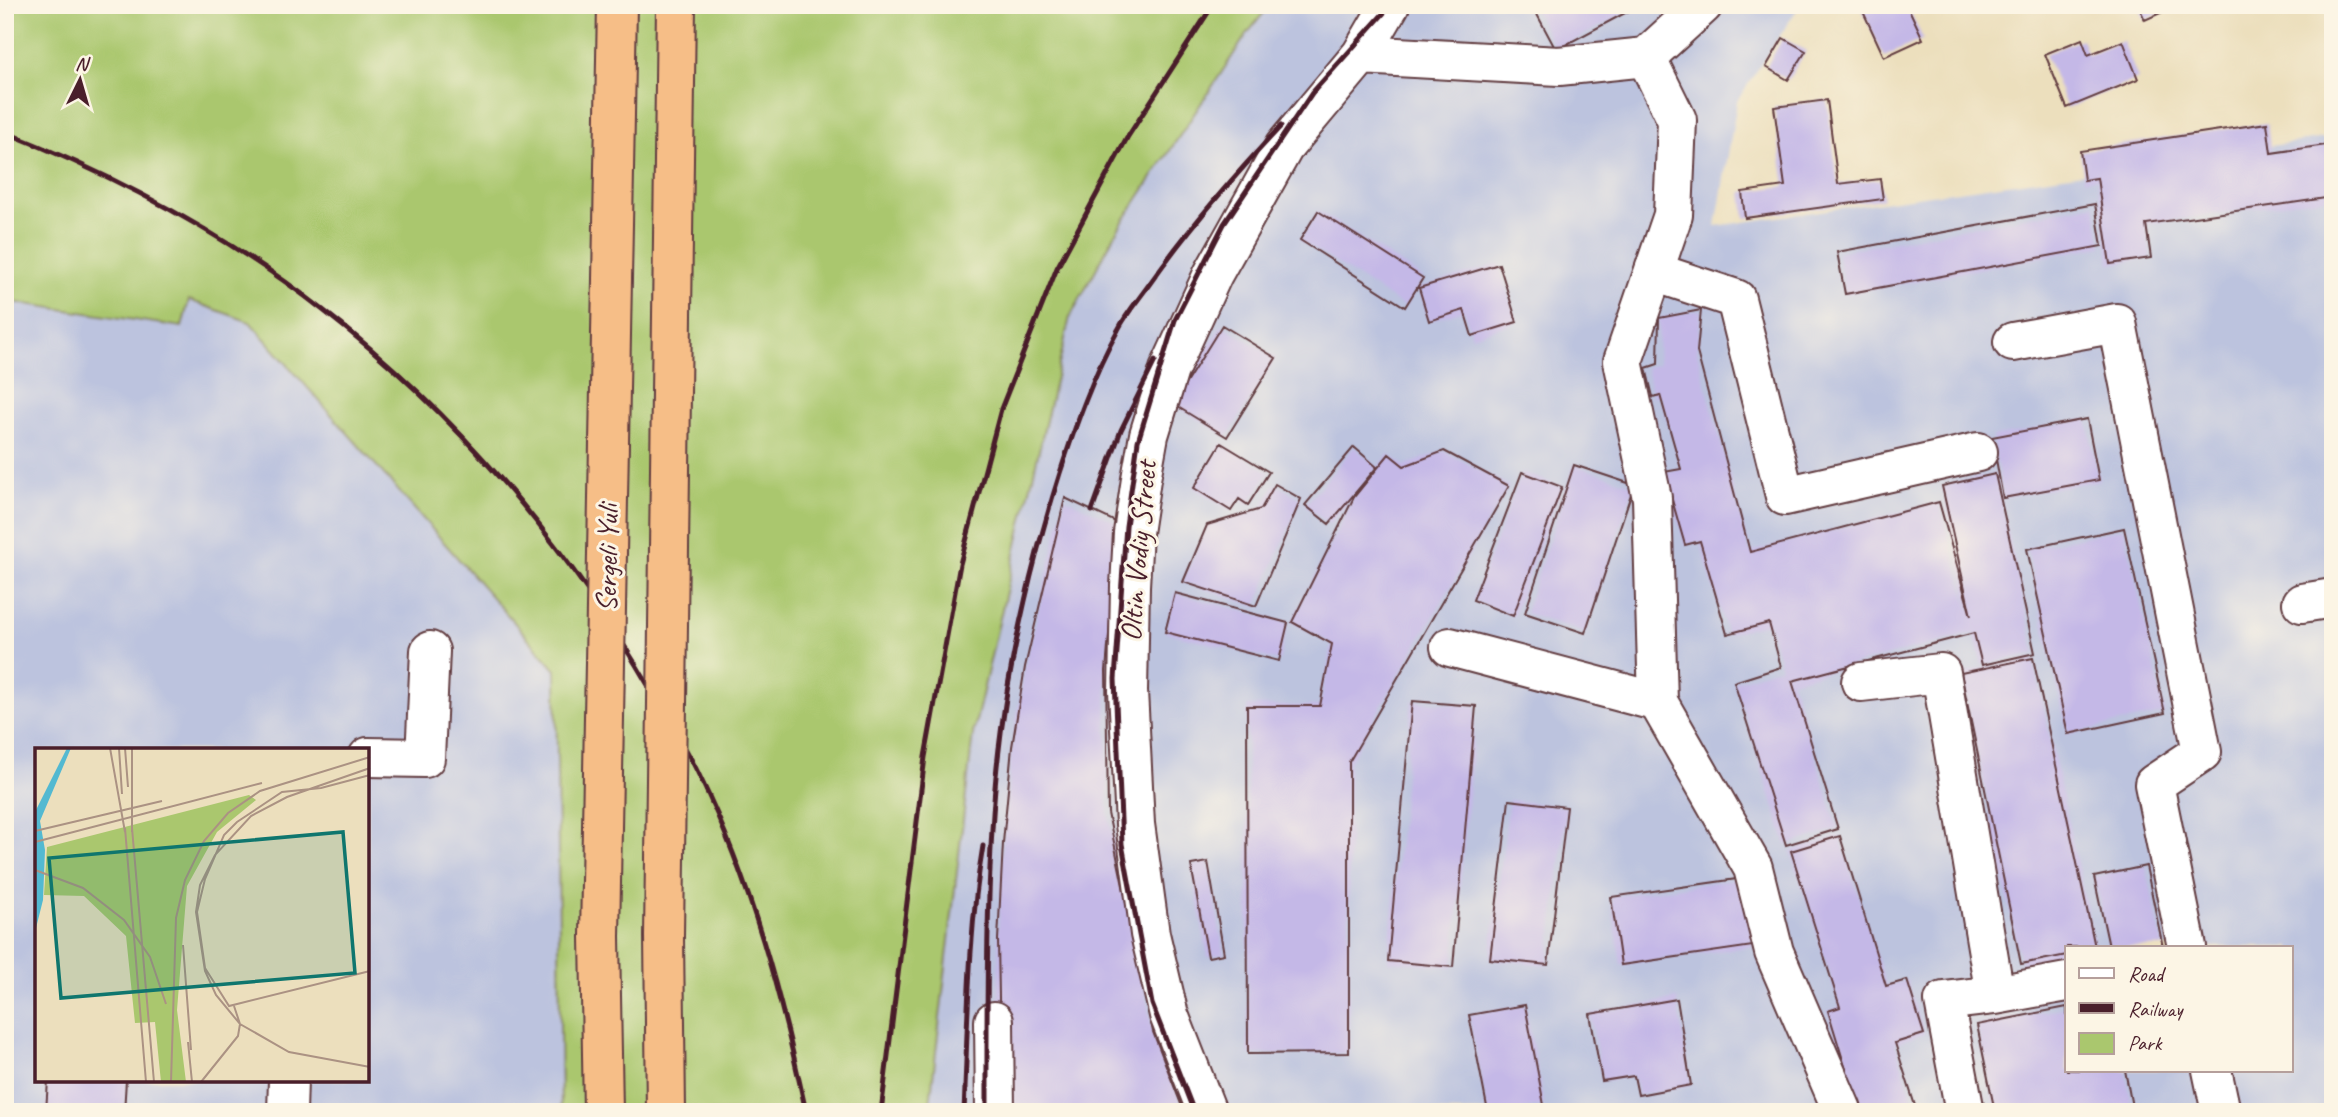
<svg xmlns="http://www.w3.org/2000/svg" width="2338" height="1117" font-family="Caveat,sans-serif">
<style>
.industrial{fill:#bcc3de;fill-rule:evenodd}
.green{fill:#aac76e;stroke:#7a734c;stroke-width:2}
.building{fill:#c4b8e7}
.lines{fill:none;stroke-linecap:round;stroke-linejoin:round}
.minor-casing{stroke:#623c41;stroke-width:42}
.minor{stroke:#fff;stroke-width:38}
.rail{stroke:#4a1f2b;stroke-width:5}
.major-bridge-casing{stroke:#623c41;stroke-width:42;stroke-linecap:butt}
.major-bridge{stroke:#f6be87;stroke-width:38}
.labels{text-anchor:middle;stroke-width:6;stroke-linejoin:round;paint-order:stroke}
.street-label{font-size:30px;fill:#4a1f2b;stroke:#fcf5e5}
.inset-road{fill:none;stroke:#ab9283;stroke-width:2}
.view{fill:#0f766e;fill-opacity:0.15;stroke:#0f766e;stroke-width:3.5}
.inset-edge{fill:none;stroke:#4a1f2b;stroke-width:3.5}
</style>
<rect width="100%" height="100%" fill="#fcf5e5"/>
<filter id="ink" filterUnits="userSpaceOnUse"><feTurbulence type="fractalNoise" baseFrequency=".0143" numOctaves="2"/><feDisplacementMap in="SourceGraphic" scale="14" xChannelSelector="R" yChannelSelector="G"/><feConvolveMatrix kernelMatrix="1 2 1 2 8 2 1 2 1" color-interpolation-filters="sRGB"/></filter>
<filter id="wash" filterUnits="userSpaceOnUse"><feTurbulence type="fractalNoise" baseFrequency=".00686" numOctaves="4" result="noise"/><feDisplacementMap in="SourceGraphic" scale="28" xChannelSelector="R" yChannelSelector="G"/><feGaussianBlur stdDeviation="1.57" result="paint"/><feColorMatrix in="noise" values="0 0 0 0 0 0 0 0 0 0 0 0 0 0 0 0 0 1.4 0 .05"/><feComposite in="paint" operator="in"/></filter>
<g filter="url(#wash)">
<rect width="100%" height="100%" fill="#ecdfbd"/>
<!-- industrial -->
<path class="industrial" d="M1270,5H1800L1737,101L1716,226L2333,137V1112H929L973,734L1070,317L1118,229L1247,34ZM2067,947H2291V1070H2067Z
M189,299L250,323L556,671L561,1112H5V301L181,326ZM37,750H368V1080H37Z"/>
<!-- green -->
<path class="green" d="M5,5H1270L1247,34L1118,229L1070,317L973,734L929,1112H561L556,670L250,322L189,300L182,327L5,301Z"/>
<g id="blocks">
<!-- building -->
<path class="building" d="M1532,5H1640L1556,50Z
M1860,5H1907L1923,39L1884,57Z
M2138,5H2178L2145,20Z
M1783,38L1806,51L1788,80L1766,67Z
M2082,39L2088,55L2123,41L2138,79L2067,108L2045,54Z
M1827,100L1838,184L1880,179L1883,199L1745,218L1742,192L1785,186L1774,107Z
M2267,123L2271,153L2333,144V197L2146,224L2151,258L2110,264L2097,178L2084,180L2080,151Z
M2095,204L2102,246L1845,294L1837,252Z
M1318,211L1423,278L1405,307L1300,240Z
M1499,264L1517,322L1472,336L1464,310L1429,321L1419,288Z
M1701,310L1697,352L1750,552L1939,502L1971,616L1942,486L1995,474L2035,653L1982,665L1974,633L1792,681L1838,829L1786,845L1734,682L1781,667L1769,623L1727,634L1700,541L1685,545L1664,472L1681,469L1660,395L1653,397L1646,368L1658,364L1659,318Z
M1222,325L1276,358L1227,437L1173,404Z
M2087,419L2099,480L2003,498L1992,437Z
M1221,443L1269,472L1248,505L1239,499L1231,511L1194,488Z
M1354,447L1377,467L1329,524L1305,505Z
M1444,451L1509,486L1349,762V1053L1248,1054L1247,706H1320L1332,644L1292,622L1354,497L1389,454L1404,466Z
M1574,465L1634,485L1585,633L1525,613Z
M1522,472L1562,487L1513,616L1473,600Z
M1275,484L1301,499L1256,606L1183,582L1207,525L1261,509Z
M1065,498L1118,523L1106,671L1108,813L1153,1032L1184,1112H1001L998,940L1003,843L1012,747L1025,667Z
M2124,528L2165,713L2068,734L2027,549Z
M1175,593L1288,623L1279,661L1165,632Z
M2033,658L2095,947H2067V955L2021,964L1961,673Z
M1412,701L1476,706L1453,967L1388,961Z
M1509,800L1567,807L1548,965L1490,959Z
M1840,836L1886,986L1907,980L1924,1034L1895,1043L1917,1112H1859L1828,1011L1840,1007L1791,851Z
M1208,862L1224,954L1208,957L1191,865Z
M2146,866L2163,947H2109L2094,877Z
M1744,878L1753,946L1621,965L1611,897Z
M1677,999L1691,1085L1638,1095L1634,1076L1602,1081L1590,1014Z
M1525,1005L1544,1105L1513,1112H1488L1469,1015Z
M2067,1007V1070H2125L2133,1112H1995L1977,1025Z
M48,1080H126L124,1112H46Z"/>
</g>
</g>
<g filter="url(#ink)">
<use href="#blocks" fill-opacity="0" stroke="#623c41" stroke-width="2"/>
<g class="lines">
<!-- minor casing -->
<g class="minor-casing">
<path id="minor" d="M1361,55L1559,66L1646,57L1703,5
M1646,57L1677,120L1673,215L1623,361L1652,498L1658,702L1753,868L1774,952L1842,1110
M1654,272L1736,299L1785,496L1978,452
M2013,342L2117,323L2202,752L2154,784L2187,947
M2302,603L2333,598
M1450,647L1658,702
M1861,682L1941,673L1995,995L2067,982
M368,757L425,758L430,651
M994,1021L995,1112
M2212,1070L2221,1112
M287,1112L288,1080
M1207,1112L1169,1015L1150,934L1135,824L1128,691L1130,586L1133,533L1141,479L1149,435L1169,370L1213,274L1284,147L1361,55L1390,5
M1965,1112L1944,1001L1995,995"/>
</g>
<!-- minor -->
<use href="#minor" class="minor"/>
<!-- rail -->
<path class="rail" d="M5,132C118,177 227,235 323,310C456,413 567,545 651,690C668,718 686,747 700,777C751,882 782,998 806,1112
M1092,511L1121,430L1155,361
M881,1112L925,757L960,564L1001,409L1057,268L1127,138L1213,5
M964,1112C968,1024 968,933 983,846
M987,1112C987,1000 986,887 996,776C1006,673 1029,571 1060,473C1076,424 1093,375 1118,330C1126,314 1138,300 1148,286C1188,229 1233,177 1281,126
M1194,1112L1152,1004L1122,844L1115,679L1126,526L1138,441L1175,320L1224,224L1312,93L1391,5"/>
<!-- major-bridge casing -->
<g class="major-bridge-casing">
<path id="major-bridge" d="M603,1112L600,937L617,5
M666,1112L664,936L676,5"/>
</g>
<!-- major-bridge -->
<use href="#major-bridge" class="major-bridge"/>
</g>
</g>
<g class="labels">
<!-- street labels -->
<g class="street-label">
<text transform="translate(1138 551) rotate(-85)" y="10">Oltin Vodiy Street</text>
<text transform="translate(607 558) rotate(-89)" y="10">Sergeli Yuli</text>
</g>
</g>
<!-- overview -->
<g transform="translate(35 748)">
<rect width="334" height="334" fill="#ecdfbd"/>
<path d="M214,47L221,52L182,84L152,138L142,262L151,334H126L120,274L100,275L91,188L49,148L9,147L12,99Z" fill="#aac76e"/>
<path d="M32,0H36L5,73L10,102L8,152L0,184V64Z" fill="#53b9d1"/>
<path class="inset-road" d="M75,0L90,84M84,0L87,46M90,0L93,39M97,0V84M335,20L252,49L216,68L180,107L165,137L161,164L170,223L181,247L205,276L254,304L335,319M335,27L286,40L247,44L202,74L189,87L170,131L162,164L170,220L194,258L335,223M90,80L111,334M97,80L119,334M0,83L127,53M0,94L227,35M0,122L48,140L89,172L115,209L131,256M148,197L156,302M153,294L157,334M136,334L141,170L150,132L169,93L193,65L225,43L335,9M166,334L203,288L205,276L199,258"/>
<path class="view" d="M308,84L320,225L26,250L14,110Z"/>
<rect width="334" height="334" class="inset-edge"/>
</g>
<!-- margin -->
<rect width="2338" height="1117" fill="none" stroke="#fcf5e5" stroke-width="28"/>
<!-- legend -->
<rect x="2065" y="946" width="228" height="126" fill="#fcf5e5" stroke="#b59f9b" stroke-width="2"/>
<rect x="2079" y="968" width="35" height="10" fill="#ffffff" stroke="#b59f9b" stroke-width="2"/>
<text x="2128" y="981" font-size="21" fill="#4a1f2b">Road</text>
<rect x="2079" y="1003" width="35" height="10" fill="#4a1f2b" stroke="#b59f9b" stroke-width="2"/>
<text x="2128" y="1016" font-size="21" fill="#4a1f2b">Railway</text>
<rect x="2079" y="1033" width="35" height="21" fill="#aac76e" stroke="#b59f9b" stroke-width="2"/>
<text x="2128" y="1050" font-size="21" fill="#4a1f2b">Park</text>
<!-- north arrow -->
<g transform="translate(80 80) rotate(5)" stroke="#fcf5e5" stroke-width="5" paint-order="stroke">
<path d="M0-5L12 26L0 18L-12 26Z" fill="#4a1f2b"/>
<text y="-10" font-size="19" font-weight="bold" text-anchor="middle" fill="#4a1f2b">N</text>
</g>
</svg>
